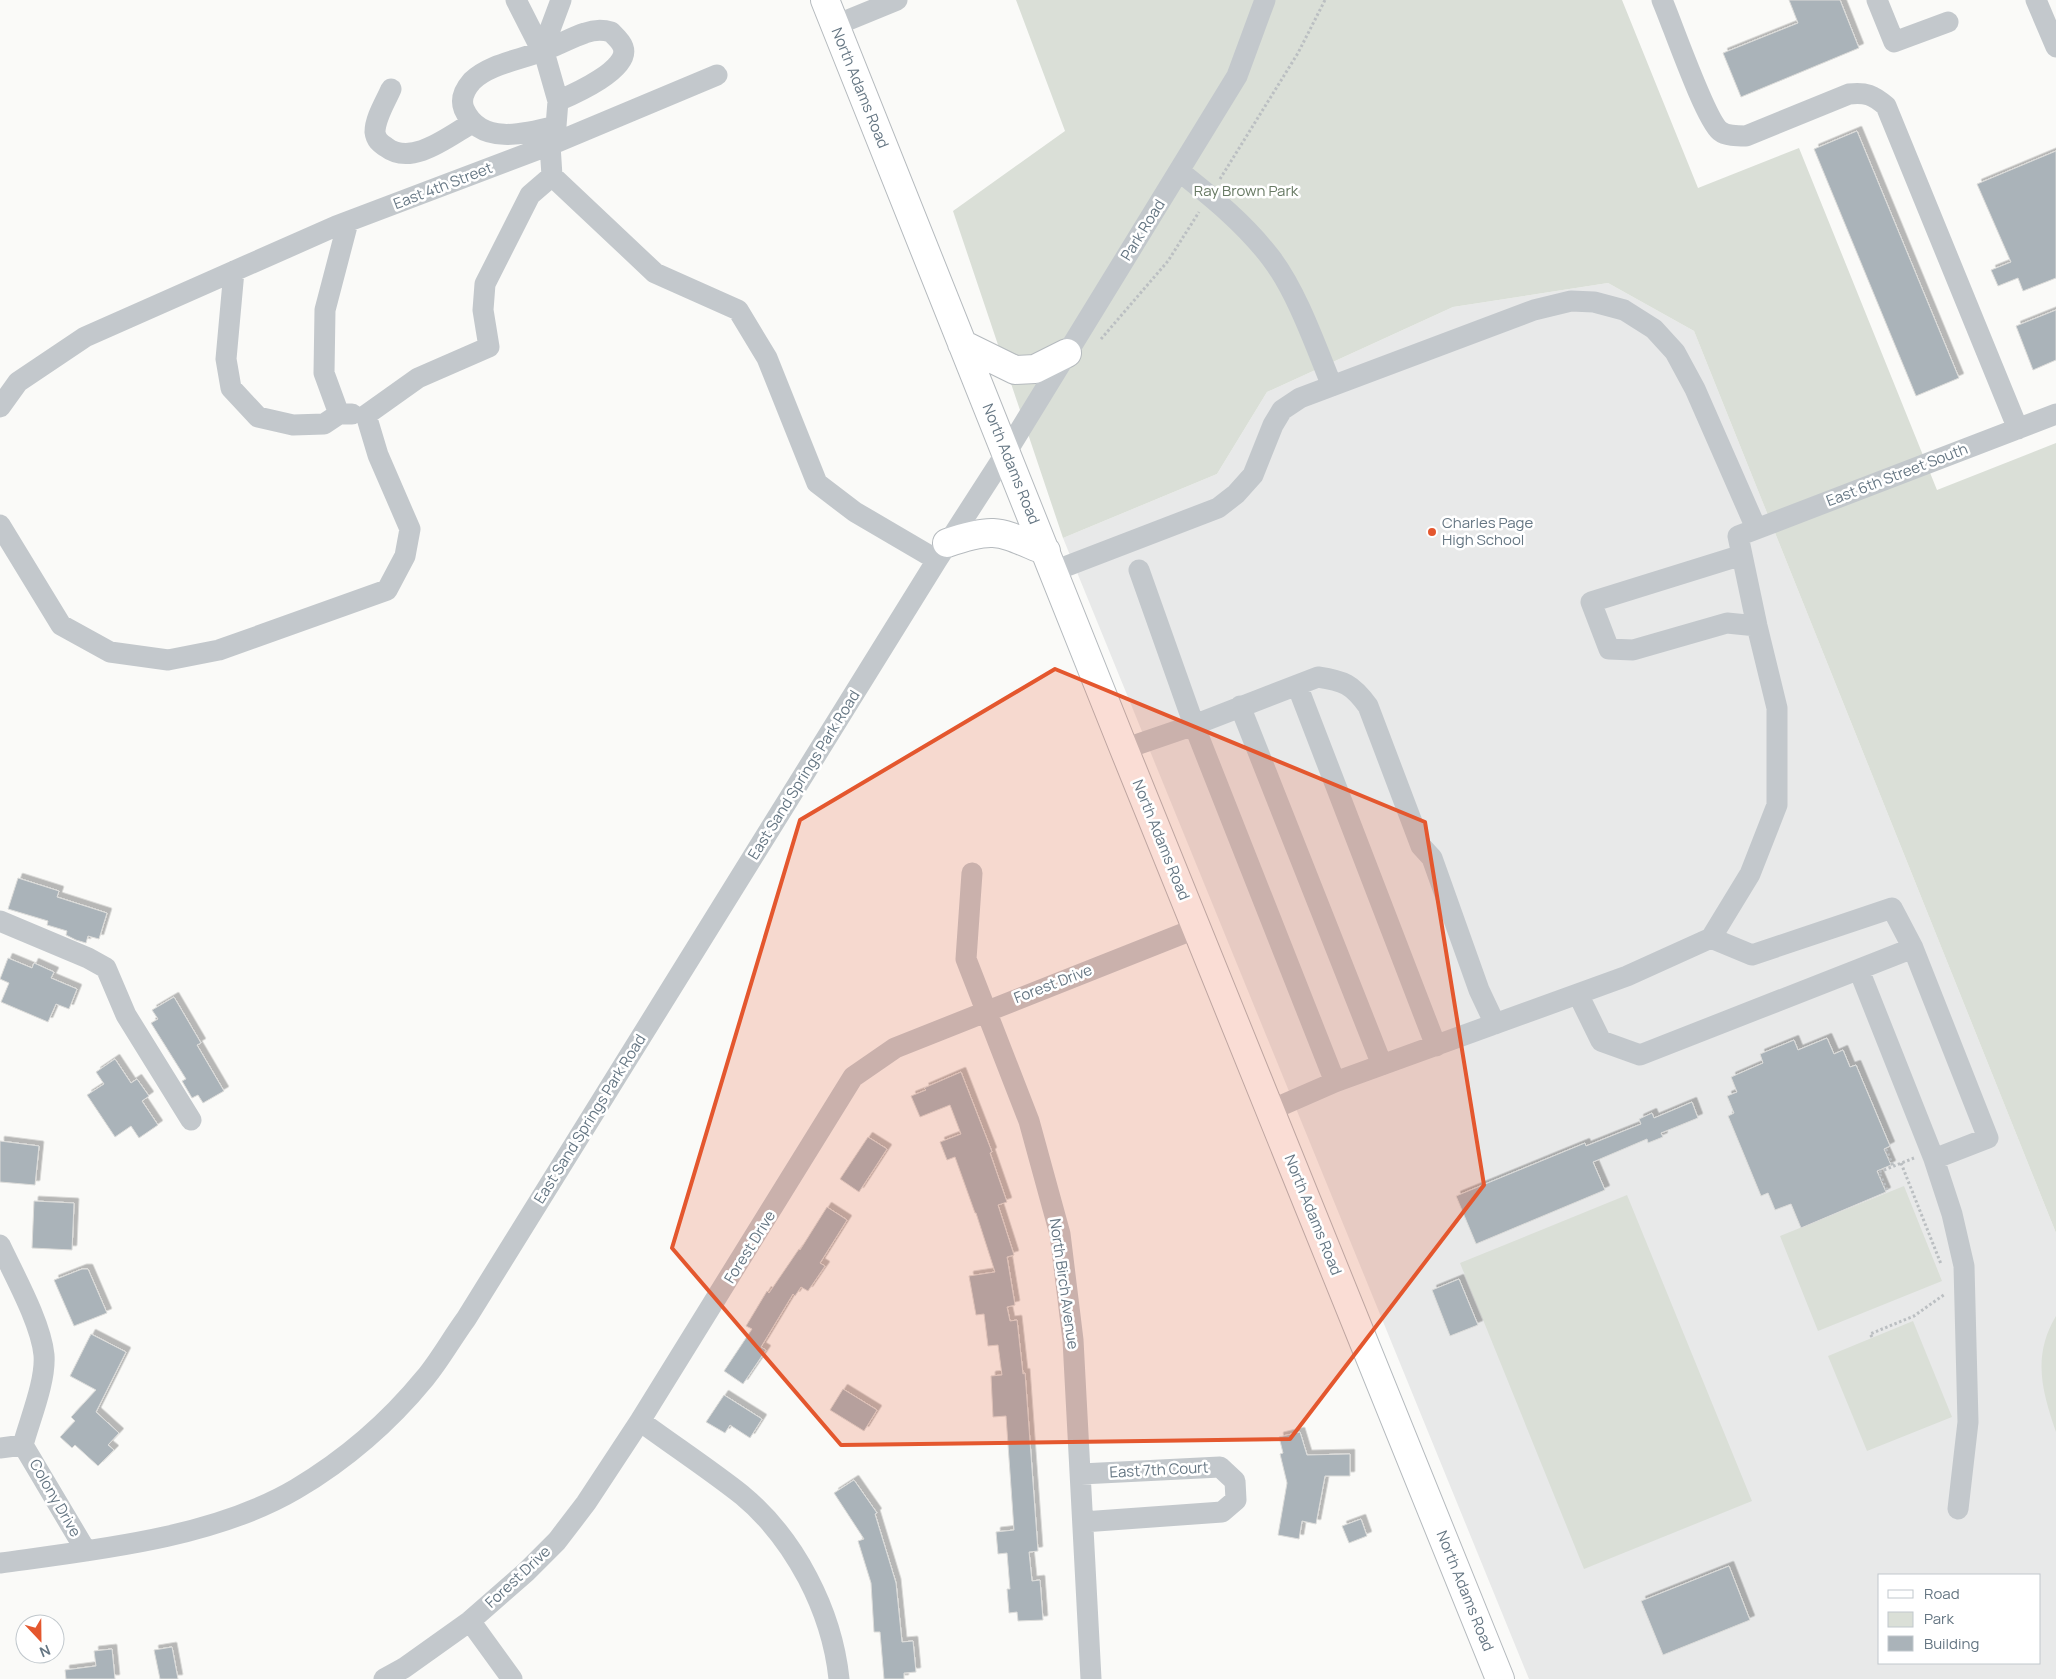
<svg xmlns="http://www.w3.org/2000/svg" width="2056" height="1679" font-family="Manrope,sans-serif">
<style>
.built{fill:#e8e9e9;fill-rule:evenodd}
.green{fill:#dadfd7}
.building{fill:#aab3b9;stroke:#dcdcda;filter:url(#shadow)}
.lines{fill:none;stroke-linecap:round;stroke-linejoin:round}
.major-casing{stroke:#b5babe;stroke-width:30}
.path{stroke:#bbbfc2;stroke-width:3;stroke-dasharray:2.5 2.5;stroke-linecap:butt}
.minor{stroke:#c3c8cc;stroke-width:21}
.major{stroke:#fff;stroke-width:28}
.marked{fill:#e4572e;fill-opacity:0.2;stroke:#e4572e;stroke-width:4;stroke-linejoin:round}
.poi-dot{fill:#e4572e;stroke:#fff;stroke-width:2}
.labels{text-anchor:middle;stroke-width:5;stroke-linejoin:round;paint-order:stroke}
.street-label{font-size:15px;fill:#657683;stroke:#fff}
.park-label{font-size:15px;fill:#687a64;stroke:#fff}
.poi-label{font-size:15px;fill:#657683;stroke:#fff;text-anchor:start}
</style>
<defs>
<filter id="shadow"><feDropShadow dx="4.5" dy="-4.5" stdDeviation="0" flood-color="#0004"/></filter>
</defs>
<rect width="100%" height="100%" fill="#fafaf8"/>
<!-- built -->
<path class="built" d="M1608,283L1694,331L2056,1233V1679H1529L1063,538L1217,474L1267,392L1453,307ZM1880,1575H2040V1663H1880Z"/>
<!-- green -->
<path class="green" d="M1016,0H1622L1698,188L1799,148L1937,490L2056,443V1233L1694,331L1608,283L1453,307L1267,392L1217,474L1063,538L953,211L1065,131Z
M1904,1186L1942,1281L1818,1331L1780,1236Z
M1627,1195L1752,1501L1584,1569L1460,1263Z
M2056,1316V1432C2042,1391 2032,1356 2056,1316Z
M1913,1321L1952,1417L1867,1451L1828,1356Z"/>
<!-- building -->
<path class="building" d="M1789,0H1840L1859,48L1741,97L1723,53L1798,23Z
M1857,131L1959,378L1916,396L1814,149Z
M2056,151V278L2023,291L2018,278L1998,286L1991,270L2011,262L1977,184Z
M2056,310V360L2033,370L2016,326Z
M18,878L59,891L57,897L107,913L99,939L88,936L86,943L76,940L66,935L67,931L47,925L48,921L8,909Z
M8,958L32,968L34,963L54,972L51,978L77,989L69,1009L56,1004L48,1022L1,1002L9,983L0,979Z
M174,997L201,1043L197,1045L224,1091L203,1103L198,1095L192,1098L182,1081L186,1079L151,1023L158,1019L152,1010Z
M1827,1038L1834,1054L1843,1050L1850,1067L1856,1065L1890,1146L1884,1149L1891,1165L1877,1171L1886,1192L1801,1228L1791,1204L1775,1210L1768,1193L1761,1196L1728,1116L1734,1113L1727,1096L1737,1092L1731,1077L1763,1063L1760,1054L1794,1040L1798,1050Z
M115,1059L131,1083L137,1079L149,1096L142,1101L158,1125L139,1138L131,1126L115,1137L87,1095L104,1084L96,1072Z
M961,1072L992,1152L990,1153L1007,1202L998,1205L1014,1255L1007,1257L1015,1305L1007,1307L1010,1321L1017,1320L1023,1374L1025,1373L1038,1551L1029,1552L1032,1581L1040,1580L1043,1620L1018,1621L1017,1612L1009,1613L1007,1589H1010L1007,1553L998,1554L996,1532L1014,1530L1006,1416L993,1417L991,1376L1002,1375L998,1345L988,1346L984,1314L976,1315L969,1276L995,1272L976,1213H975L955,1157L947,1160L940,1142L961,1134L950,1105L920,1117L911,1096L926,1090L924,1088Z
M1692,1102L1698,1118L1661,1133L1663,1137L1648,1143L1647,1139L1593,1162L1605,1190L1476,1244L1456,1196L1585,1143L1586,1146L1641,1124L1639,1119L1652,1113L1654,1118Z
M868,1137L887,1149L859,1192L840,1179Z
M0,1141L39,1146L35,1185L0,1182Z
M34,1201L74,1203L72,1250L32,1248Z
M827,1207L847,1220L820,1263L825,1266L808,1291L801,1287L795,1296L793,1294L761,1347L766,1350L743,1384L724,1371L752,1329L746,1326L767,1291L769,1293L799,1249L800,1250Z
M82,1269H88L107,1313L74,1326L54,1280Z
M1459,1279L1478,1325L1450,1336L1432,1290Z
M91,1334L126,1352L96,1412L119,1433L108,1445L114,1450L98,1466L75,1445L72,1448L60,1437L75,1421L71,1417L96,1390L70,1376Z
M843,1389L877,1410L864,1431L830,1410Z
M724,1395L762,1419L750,1438L730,1425L725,1433L706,1422Z
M1300,1432L1307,1455L1350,1454V1476H1325L1316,1524L1302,1521L1299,1539L1278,1535L1287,1483L1280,1454L1283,1453L1279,1437Z
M854,1480L877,1513L875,1514L896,1583L902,1642L913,1641L916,1672L904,1673V1679H884L880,1632H874L871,1583L858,1541L864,1539L834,1493Z
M1361,1519L1367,1536L1349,1543L1342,1526Z
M1729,1566L1750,1620L1663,1655L1641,1601Z
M172,1647L178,1679H160L154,1650Z
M112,1649L115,1679H66L65,1670L96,1666L94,1651Z"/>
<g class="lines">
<!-- major casing -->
<g class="major-casing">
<path id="major" d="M825,0L1124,749L1500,1679
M962,344L1015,370L1035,369L1067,353
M947,543C997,526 999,532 1046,551"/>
</g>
<!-- path -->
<path class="path" d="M1220,179L1298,53L1325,0
M1101,339L1168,261L1199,212
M1886,1149L1893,1166
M1901,1163L1941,1264
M1887,1190L1879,1172L1914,1158
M1872,1337L1870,1334L1914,1316L1945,1294"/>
<!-- minor -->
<path class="minor" d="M516,0L546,59L558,101L556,126L550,145L552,176L655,273L738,310L767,358L817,483L855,512L937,560
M1662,0C1672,23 1705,119 1720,131C1726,136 1737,136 1746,136L1849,94C1866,92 1873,95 1886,106L2018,429
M1877,0L1894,42L1948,22
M2036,0L2056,47
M836,25L897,0
M542,51L561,0
M391,89C386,101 375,118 375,132C376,140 380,143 386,147C412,167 449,136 472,123
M556,126C525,134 480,146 464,109C460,99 465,89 472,81C489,64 520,60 542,51C557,46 570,38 585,33C593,30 602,29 611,32C615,36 621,41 623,47C631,69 574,94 558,101
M1179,171C1213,198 1245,224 1271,258C1297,292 1316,347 1332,386
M348,222L325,310L324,373L339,414H352
M234,271L226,359L231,388L258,417L293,425L324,424L339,414
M0,407L18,382L85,337L336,226L550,145L717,75
M0,525L61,625L110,652L168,660L219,650L387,590L405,556L410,529L378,455L366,415L418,378L489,347L483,310L485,284L530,195L552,176
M1742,555L1591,602L1609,649L1633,650L1727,623L1757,626
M1054,571L1218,508L1236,494L1253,475L1273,425L1282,410L1300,398L1534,310L1571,301L1594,302L1624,310L1654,329L1675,352L1695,389L1756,528
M1297,685L1436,1046
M1240,706L1382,1065
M1124,749L1194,725L1139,570
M972,873L966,959L1029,1121L1060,1234L1073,1340L1091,1679
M0,921L88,958L106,968L126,1015L191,1120
M1859,970L1934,1159L1988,1138L1913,948
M1578,994L1601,1041L1640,1055L1913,948L1892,908L1752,955L1711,938
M1335,1082L1194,725L1318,677C1344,681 1352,684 1368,706L1421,846L1432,858L1479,990L1495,1024
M1271,1110L1335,1082L1627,976L1711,938L1750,874L1777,805V708L1757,626L1738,536L2056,414
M1934,1159L1952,1214L1964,1266L1968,1422L1958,1509
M0,1245C14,1275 41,1323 44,1355C46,1381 30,1419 23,1445L86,1551
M640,1421C674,1446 709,1469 742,1495C795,1539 832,1611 839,1679
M0,1448L23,1445
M1081,1474L1220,1467L1235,1481L1236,1500L1222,1512L1083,1522
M0,1563C95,1550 213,1538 296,1489C345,1460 389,1422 425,1378C440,1360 452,1338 466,1319L937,560L1006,453L1237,76L1265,0
M470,1621L512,1679
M384,1679L404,1668L470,1621L526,1572L557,1541L586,1503L640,1421L853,1077L895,1048L1197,928"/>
<!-- major -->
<use href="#major" class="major"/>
</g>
<!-- marked area -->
<path class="marked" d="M1055,669L1425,822L1484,1185L1290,1439L841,1445L672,1248L800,820Z"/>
<!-- markers -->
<circle class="poi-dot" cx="1432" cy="532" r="5"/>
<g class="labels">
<!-- street labels -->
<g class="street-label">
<text transform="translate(860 88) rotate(68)" y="5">North Adams Road</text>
<text transform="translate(443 186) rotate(-21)" y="5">East 4th Street</text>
<text transform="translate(1143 230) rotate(-58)" y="5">Park Road</text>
<text transform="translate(1011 464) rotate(68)" y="5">North Adams Road</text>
<text transform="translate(1897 475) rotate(-21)" y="5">East 6th Street South</text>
<text transform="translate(804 775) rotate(-58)" y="5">East Sand Springs Park Road</text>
<text transform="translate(1161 840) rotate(68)" y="5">North Adams Road</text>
<text transform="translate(1053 984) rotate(-21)" y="5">Forest Drive</text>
<text transform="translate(590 1119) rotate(-58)" y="5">East Sand Springs Park Road</text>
<text transform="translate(1313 1215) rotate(68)" y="5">North Adams Road</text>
<text transform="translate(750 1247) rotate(-58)" y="5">Forest Drive</text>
<text transform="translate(1064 1284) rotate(82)" y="5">North Birch Avenue</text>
<text transform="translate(1159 1470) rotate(-3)" y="5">East 7th Court</text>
<text transform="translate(55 1498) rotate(60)" y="5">Colony Drive</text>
<text transform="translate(518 1577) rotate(-43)" y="5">Forest Drive</text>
<text transform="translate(1465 1591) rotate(68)" y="5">North Adams Road</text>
</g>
<!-- park labels -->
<g class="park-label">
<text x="1246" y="196">Ray Brown Park</text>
</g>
<!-- poi labels -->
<g class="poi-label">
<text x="1442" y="528">Charles Page<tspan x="1442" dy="17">High School</tspan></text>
</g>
</g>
<!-- legend -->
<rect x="1878" y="1574" width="162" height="90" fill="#ffffff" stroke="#c1c8cd"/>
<rect x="1888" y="1590" width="25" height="8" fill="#ffffff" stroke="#c1c8cd"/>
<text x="1924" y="1599" font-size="15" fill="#657683">Road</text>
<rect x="1888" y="1612" width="25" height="15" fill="#dadfd7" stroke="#c1c8cd"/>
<text x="1924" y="1624" font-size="15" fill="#657683">Park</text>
<rect x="1888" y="1636" width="25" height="15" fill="#aab3b9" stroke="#c1c8cd"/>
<text x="1924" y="1649" font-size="15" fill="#657683">Building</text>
<!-- north arrow -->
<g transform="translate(40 1639) rotate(158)"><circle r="24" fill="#ffffff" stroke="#c1c8cd"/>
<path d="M0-4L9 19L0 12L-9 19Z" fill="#e4572e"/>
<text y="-8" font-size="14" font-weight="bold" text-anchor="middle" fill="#657683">N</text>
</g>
</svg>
